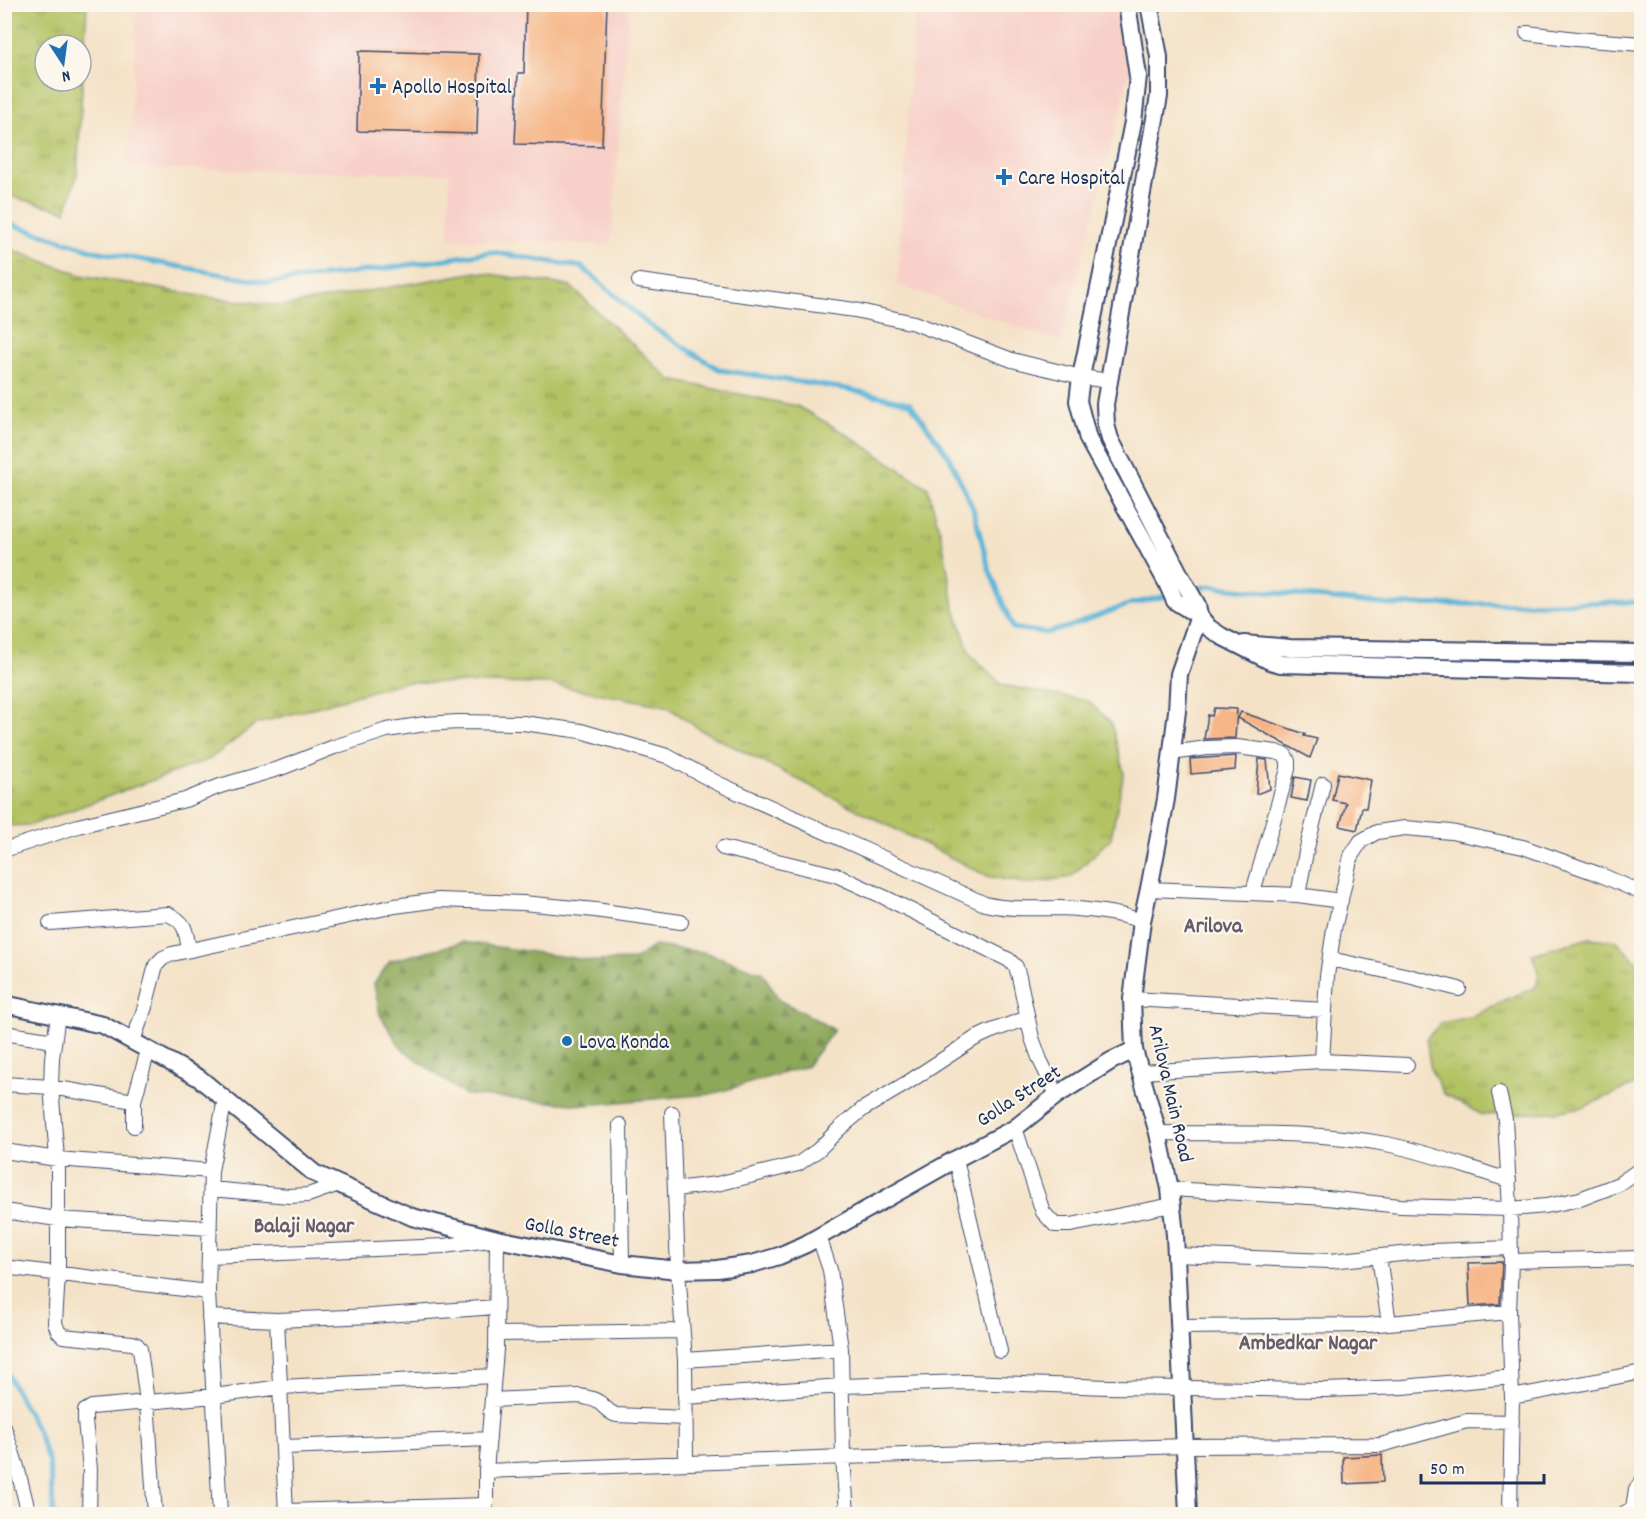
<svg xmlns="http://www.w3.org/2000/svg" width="1646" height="1519" font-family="Dekko,sans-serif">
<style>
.built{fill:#f7d1c9}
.grass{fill:url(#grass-tufts);stroke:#677861;stroke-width:1.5;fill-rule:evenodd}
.forest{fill:url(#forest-firs);stroke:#546c5c;stroke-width:1.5}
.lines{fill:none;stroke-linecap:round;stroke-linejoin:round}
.stream{stroke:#5ab4d8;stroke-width:5}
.building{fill:#f5b383}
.minor-casing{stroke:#3c4a6e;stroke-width:16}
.tertiary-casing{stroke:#3c4a6e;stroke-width:20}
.minor{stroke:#fff;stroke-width:14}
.tertiary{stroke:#fff;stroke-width:16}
.poi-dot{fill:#1f6fb2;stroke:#fbf7ec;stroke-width:2}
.labels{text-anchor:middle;stroke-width:4.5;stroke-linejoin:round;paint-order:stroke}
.poi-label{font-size:21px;fill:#1b2f5e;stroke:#fbf7ec;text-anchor:start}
.street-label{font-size:21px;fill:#1b2f5e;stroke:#fbf7ec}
.neighbourhood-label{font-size:22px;font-weight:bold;fill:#675d6b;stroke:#fbf7ec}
</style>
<defs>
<pattern id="grass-tufts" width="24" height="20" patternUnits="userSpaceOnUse" patternTransform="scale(1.5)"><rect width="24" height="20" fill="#b3c264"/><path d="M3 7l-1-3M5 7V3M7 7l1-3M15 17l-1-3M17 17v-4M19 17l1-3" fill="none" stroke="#919e56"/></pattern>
<pattern id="forest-firs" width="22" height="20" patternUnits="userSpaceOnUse" patternTransform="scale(1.5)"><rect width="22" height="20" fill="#8ea85a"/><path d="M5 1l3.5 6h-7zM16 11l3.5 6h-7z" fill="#73894e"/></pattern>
</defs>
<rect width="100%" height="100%" fill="#fbf7ec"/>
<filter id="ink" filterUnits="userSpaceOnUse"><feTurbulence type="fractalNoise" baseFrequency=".0167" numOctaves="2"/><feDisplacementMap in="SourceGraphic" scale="12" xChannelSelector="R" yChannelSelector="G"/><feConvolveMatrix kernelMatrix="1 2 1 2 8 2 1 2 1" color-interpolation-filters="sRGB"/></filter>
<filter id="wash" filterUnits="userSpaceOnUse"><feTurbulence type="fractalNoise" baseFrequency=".008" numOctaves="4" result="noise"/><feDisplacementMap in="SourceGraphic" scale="24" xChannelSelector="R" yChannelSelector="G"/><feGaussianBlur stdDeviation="1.35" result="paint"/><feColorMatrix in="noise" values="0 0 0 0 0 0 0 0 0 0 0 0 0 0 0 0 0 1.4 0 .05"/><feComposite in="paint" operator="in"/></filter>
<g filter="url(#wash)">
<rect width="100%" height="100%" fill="#f4e2c7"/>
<!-- built -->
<path class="built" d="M137,5H629L611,245L449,239V174L128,168Z
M915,5H1119L1131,69L1061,342L897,285Z"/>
<!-- grass -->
<path class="grass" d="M4,5H87L77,175L66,211L5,195ZM45,45H81V81H45Z
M4,247L81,275L206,297L284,306L476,272L570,286L671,380L797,406L848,435L928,488L942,539L954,606L970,654L1002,685L1088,701L1111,723L1124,773L1111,838L1071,877L1028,884L987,876L701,730L666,706L549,684L404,682L256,724L210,759L31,825L5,826Z
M1590,938L1617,941L1637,962L1638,990L1642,1003L1641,1073L1634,1085L1584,1107L1554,1112L1482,1115L1444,1094L1431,1070L1426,1039L1441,1023L1474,1016L1507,999L1536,987L1539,974L1532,954Z"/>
<!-- forest -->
<path class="forest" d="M463,942L594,961L633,960L654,946L704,952L762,972L780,1001L805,1013L834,1030L807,1066L712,1094L585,1105L465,1095L401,1048L380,1015L374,984L390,961Z"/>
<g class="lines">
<!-- stream -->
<path class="stream" d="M4,222L95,251L268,283L382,269L491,252L582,267L649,325L720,370L847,389L910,403L948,455L973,508L989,569L1013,628L1046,633L1068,627L1130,604L1171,595
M1192,590L1209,586L1391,605L1642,602
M4,1368L38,1432L49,1463L54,1514"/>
</g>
<g id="blocks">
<!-- building -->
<path class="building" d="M526,4H607L602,146L515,144L518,73H524Z
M359,51L479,54L477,134L357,131Z
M1214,708L1237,709L1235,738L1204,739L1208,715L1212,716Z
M1241,712L1305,734L1304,736L1317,739L1310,758L1238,718Z
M1236,756L1235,770L1191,774L1190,759Z
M1259,759L1267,760L1270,789L1256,794Z
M1338,773L1371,780L1366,808H1362L1357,830L1340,826L1346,803L1332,800Z
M1295,777L1311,780L1307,801L1291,798Z
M1502,1262L1500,1304L1470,1306L1468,1263Z
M1382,1455L1383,1482L1344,1484L1343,1457Z"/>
</g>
</g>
<g filter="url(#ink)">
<use href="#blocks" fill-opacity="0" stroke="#3c4a6e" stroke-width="1.5"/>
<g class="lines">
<!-- minor casing -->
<g class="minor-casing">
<path id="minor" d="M1527,33L1576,39L1642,44
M639,281L855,310L914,323L1012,360L1081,377L1109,381
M1171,753L1207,748L1237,747L1276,752L1285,755L1288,761V769L1253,892
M723,848L836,875L884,897L1009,960L1016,967L1019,977L1032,1038L1040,1060L1057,1095
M4,850L78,826L185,800L220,786L281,768L334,747L387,730L425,724L458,722L523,723L581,731L667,756L717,783L985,904C1010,910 1034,908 1059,908C1088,909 1115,912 1142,921
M1149,889L1298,895L1306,852L1323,784
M1298,895L1341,901
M50,923L168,914C186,922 186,931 189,950
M1330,959L1404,975L1459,989
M1132,999L1325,1010
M58,1015L52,1058L51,1087L58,1170V1274L55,1323L58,1331L63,1336L132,1343L137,1345L140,1349L147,1402L155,1514
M4,1033L54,1041
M133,1041L145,1007L156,965L163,958L172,954L395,906L438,900L523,903L595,910L681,922
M1322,1061L1327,976L1334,929L1351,856L1361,841L1377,832L1405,828L1451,832L1523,847L1601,875L1642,893
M1141,1072L1322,1061L1407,1065
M4,1084L51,1087L134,1101
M1499,1093L1505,1119L1510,1209L1511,1261L1509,1312L1512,1397L1510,1514
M672,1113L678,1270L685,1360L686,1462
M620,1125L622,1264
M134,1126V1101L148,1050
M1015,1128L1043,1212L1055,1225H1071L1172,1205
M1158,1133C1234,1134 1312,1130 1386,1144C1428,1152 1468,1168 1509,1180
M4,1151L57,1159L211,1171
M956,1159L1000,1351
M211,1189L289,1196L308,1195L339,1184
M675,1189L717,1184L798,1164L818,1150L840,1128L863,1109L907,1083L974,1039L989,1032L1027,1018
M1170,1189L1327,1198L1400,1206L1510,1209L1546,1206L1580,1199L1619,1184L1642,1168
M4,1211L57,1219L210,1228
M819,1237L830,1270L841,1349L843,1457L847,1514
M1176,1255L1330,1261L1432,1251L1510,1248
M209,1256L444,1246L497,1239L496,1350L486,1471V1514
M1379,1257L1389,1323
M1511,1261L1642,1258
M4,1267L208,1292
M209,1317L277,1320L372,1316L496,1307
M277,1320L286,1514
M1179,1327L1367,1325L1509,1312
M496,1334L682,1331
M685,1360L841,1349
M685,1397L842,1386L964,1382L1109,1387L1325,1390L1403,1387L1511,1377
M1512,1397L1642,1372
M492,1400L580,1396C587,1398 594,1398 600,1403C606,1408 608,1412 616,1415L685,1418
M4,1427L17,1467L29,1514
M284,1447L489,1439
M486,1471L843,1457L1185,1446L1381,1445L1467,1421L1512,1422
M286,1511L486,1505
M89,1514L90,1469L85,1421V1411L92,1407L214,1396L281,1387L494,1376
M220,1514L208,1292L211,1171L225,1099
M1623,1514L1633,1508L1636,1489L1642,1481"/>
</g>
<!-- tertiary casing -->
<g class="tertiary-casing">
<path id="tertiary" d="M1127,4L1138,76L1133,122L1081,377L1078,401L1088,439L1167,583L1175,601L1199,616L1209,628L1221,636L1260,656L1270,661L1281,664L1642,673
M1149,4L1159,57V96L1105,404L1106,425L1110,439L1181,577L1197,605L1199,616L1179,674L1177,711L1166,799L1149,889L1142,921L1132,999L1134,1050L1158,1133L1170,1189L1175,1235L1188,1514
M1244,644L1290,648L1642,653
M4,1004L103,1025L199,1078L314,1173L412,1217L497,1239L622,1264L678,1270L717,1269L752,1264L779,1256L806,1244L956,1159L1015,1128L1057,1095L1111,1061L1134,1050"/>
</g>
<!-- minor -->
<use href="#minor" class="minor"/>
<!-- tertiary -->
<use href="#tertiary" class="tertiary"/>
</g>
</g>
<!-- markers -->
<g class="poi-dot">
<path d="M375 77h6v6h6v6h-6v6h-6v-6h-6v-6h6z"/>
<path d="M1001 168h6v6h6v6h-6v6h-6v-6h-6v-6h6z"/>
<circle cx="567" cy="1041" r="6"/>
</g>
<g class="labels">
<!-- poi labels -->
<g class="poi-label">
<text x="392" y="93">Apollo Hospital</text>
<text x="1018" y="184">Care Hospital</text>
<text x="579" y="1048">Lova Konda</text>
</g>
<!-- street labels -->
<g class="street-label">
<text transform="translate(1172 1093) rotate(77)" y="7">Arilova Main Road</text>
<text transform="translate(1018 1095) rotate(-33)" y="7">Golla Street</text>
<text transform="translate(572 1231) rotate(11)" y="7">Golla Street</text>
</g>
<!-- neighbourhood labels -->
<g class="neighbourhood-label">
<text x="1213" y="932">Arilova</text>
<text x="304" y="1232">Balaji Nagar</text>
<text x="1308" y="1349">Ambedkar Nagar</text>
</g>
</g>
<!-- margin -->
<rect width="1646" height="1519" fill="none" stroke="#fbf7ec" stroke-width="24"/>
<!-- north arrow -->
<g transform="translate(63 63) rotate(167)"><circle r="28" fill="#fbf7ec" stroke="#a1a7b3" stroke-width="1.5"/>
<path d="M0-4.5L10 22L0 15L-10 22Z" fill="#1f6fb2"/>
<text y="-9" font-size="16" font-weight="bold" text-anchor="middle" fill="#1b2f5e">N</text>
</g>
<!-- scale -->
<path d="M1421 1474v9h123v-9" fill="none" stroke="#1b2f5e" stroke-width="3"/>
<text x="1430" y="1474" font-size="18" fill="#1b2f5e" stroke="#fbf7ec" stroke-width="4.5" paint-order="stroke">50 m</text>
</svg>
